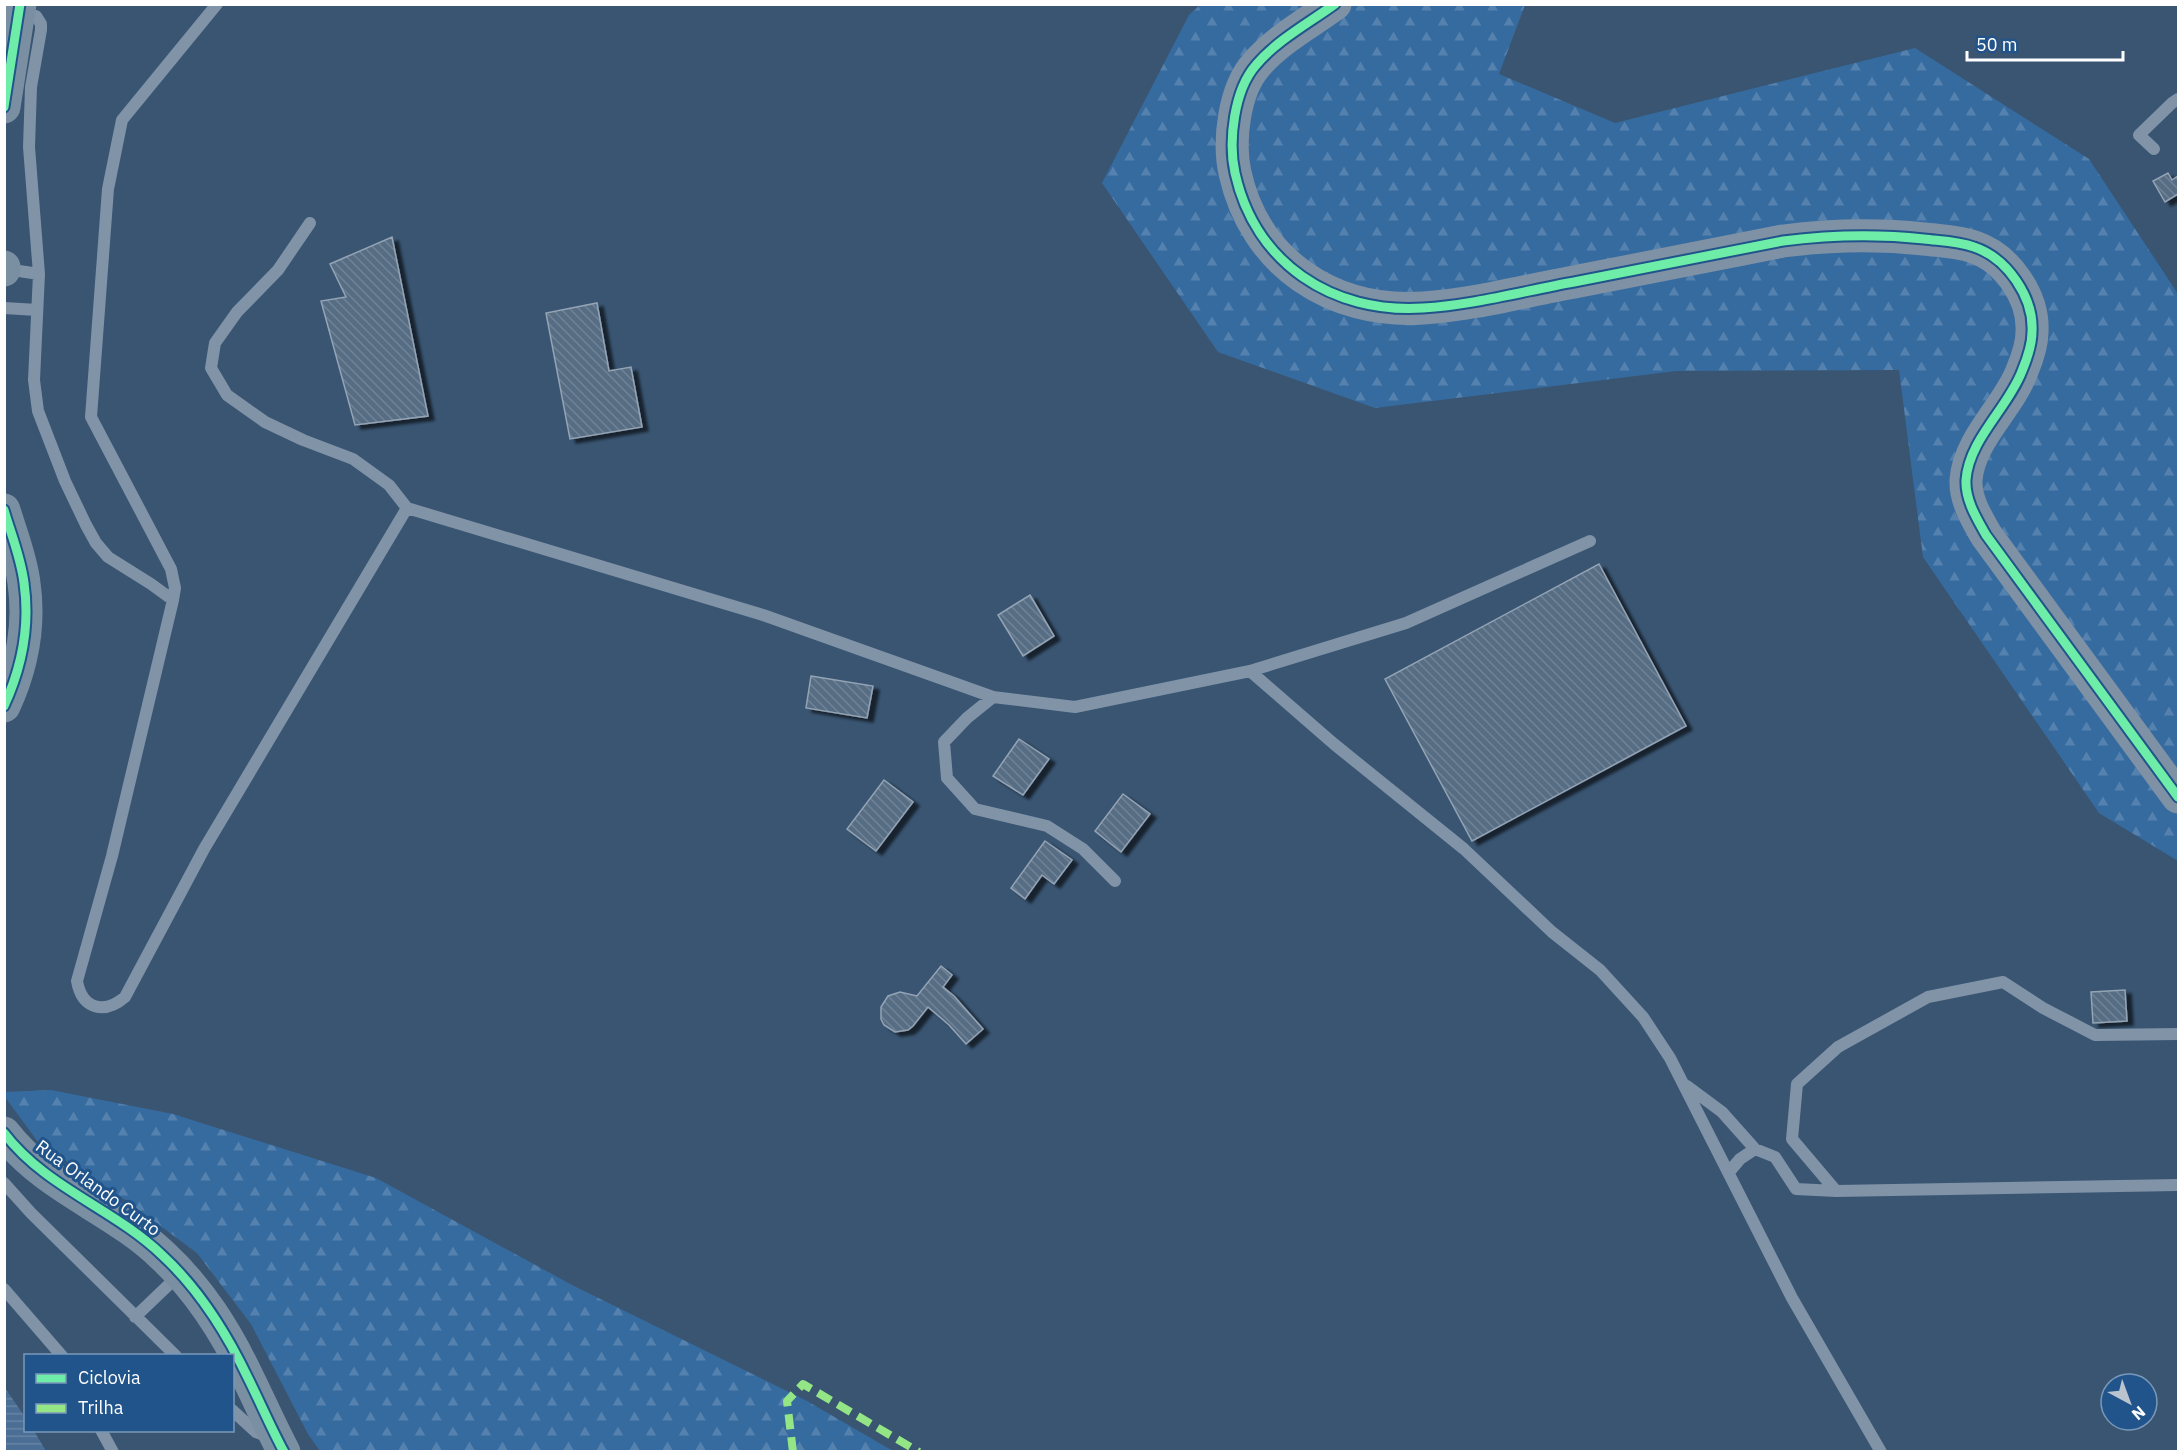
<svg xmlns="http://www.w3.org/2000/svg" width="2183" height="1456" font-family="'IBM Plex Sans',sans-serif">
<style>
.forest{fill:url(#forest-firs)}
.water{fill:url(#water-rules)}
.building{fill:url(#building-back-hatch);stroke:#94a4b5;stroke-width:1.5;filter:url(#shadow)}
.lines{fill:none;stroke-linecap:round;stroke-linejoin:round}
.lane{stroke:#8093a7;stroke-width:12}
.secondary{stroke:#7b8fa3;stroke-width:33}
.primary{stroke:#7f91a5;stroke-width:33}
.quiet{stroke:#94e586;stroke-width:8;stroke-dasharray:15 8;stroke-linecap:butt}
.cycleway-casing{stroke:#21548a;stroke-width:13}
.cycleway{stroke:#6deda7;stroke-width:9}
.labels{text-anchor:middle;stroke-width:6;stroke-linejoin:round;paint-order:stroke}
.street-label{font-size:18px;fill:#fff;stroke:#21548a}
</style>
<defs>
<pattern id="forest-firs" width="22" height="20" patternUnits="userSpaceOnUse" patternTransform="scale(1.5)"><rect width="22" height="20" fill="#366ba0"/><path d="M5 1l3.5 6h-7zM16 11l3.5 6h-7z" fill="#5481ae"/></pattern>
<pattern id="water-rules" width="6" height="5" patternUnits="userSpaceOnUse" patternTransform="scale(1.5)"><rect width="6" height="5" fill="#4b6e94"/><path d="M0 2.5h6" fill="none" stroke="#6684a4"/></pattern>
<pattern id="building-back-hatch" width="6" height="6" patternUnits="userSpaceOnUse" patternTransform="scale(1.5)"><rect width="6" height="6" fill="#576d84"/><path d="M-1 5l2 2M0 0l6 6M5-1l2 2" fill="none" stroke="#708396"/></pattern>
<filter id="shadow"><feDropShadow dx="6" dy="4" stdDeviation="1.5" flood-color="#0009"/></filter>
</defs>
<rect width="100%" height="100%" fill="#395572"/>
<!-- forest -->
<path class="forest" d="M1200,5H1525L1499,74L1615,123L1915,48L2089,159L2178,294V861L2099,813L1923,557L1899,370L1676,371L1375,408L1218,352L1102,183L1189,15Z
M51,1090L173,1114L376,1178L572,1285L807,1401L893,1451H320L308,1434L251,1324L197,1253L124,1199L38,1142L5,1097V1092Z"/>
<!-- water -->
<path class="water" d="M5,1388L25,1417L26,1430L34,1431L46,1451H5Z"/>
<!-- building -->
<path class="building" d="M2168,173L2172,180L2178,176V194L2165,202L2153,181Z
M392,237L428,416L355,425L321,301L346,297L330,264Z
M597,303L609,371L631,367L642,427L570,439L546,313Z
M1599,564L1686,726L1472,841L1385,679Z
M1030,595L1054,636L1023,656L998,615Z
M811,676L873,686L867,718L806,708Z
M1019,739L1049,759L1023,795L993,776Z
M884,780L913,802L876,851L847,829Z
M1123,794L1150,814L1121,852L1095,831Z
M1045,841L1072,860L1054,884L1042,875L1025,899L1011,888Z
M941,966L952,975L943,987L954,996L983,1029L966,1044L949,1025L928,1007L913,1026L908,1030L895,1032L884,1025L881,1019V1007L888,996L900,992L917,996Z
M2125,990L2127,1021L2093,1023L2091,992Z"/>
<g class="lines">
<!-- lane -->
<path class="lane" d="M36,16L41,24V30L31,87L29,147L39,274
M2154,149L2139,135L2172,103L2178,99
M310,223L278,270L237,312L215,343L211,368L227,395L265,422L303,440L353,459L389,485L407,508
M6,269L39,274L34,380L38,411L65,481L86,525L96,543L108,557L151,584L173,600L112,856L77,981C82,1009 104,1015 125,997L204,849L407,508L763,615L993,697L1075,707L1250,671L1406,623L1590,541
M4,308L37,310
M173,600L175,588L171,569L91,417L108,189L122,120L217,4
M1250,671L1334,744L1464,849L1552,932L1600,970L1643,1017L1670,1058L1792,1298L1881,1452
M993,697L967,718L944,742L947,778L975,809L1047,826L1083,849L1115,881
M1687,1086L1722,1112L1755,1149L1775,1157L1796,1189L1836,1191L2178,1185
M1729,1172L1740,1159L1755,1149
M4,1183L31,1213L176,1356
M1836,1191L1792,1139L1797,1084L1838,1047L1928,997L2003,982L2043,1008L2095,1035L2178,1034
M4,1289L62,1356
M135,1317L180,1274
M232,1410L256,1432L270,1437
M101,1430L113,1452"/>
<!-- secondary -->
<path class="secondary" d="M4,107L20,4
M4,267V270
M4,510C11,534 21,558 24,583C30,625 22,667 4,706
M4,1133C46,1188 113,1208 162,1255C200,1290 226,1332 248,1378C260,1402 271,1428 284,1452"/>
<!-- primary -->
<path class="primary" d="M1335,4C1309,23 1277,40 1256,65C1234,90 1228,141 1235,173C1255,263 1332,314 1423,308C1473,305 1524,291 1574,282C1644,268 1714,254 1783,241C1831,235 1877,234 1924,239C1941,241 1958,241 1974,247C2007,258 2034,297 2032,332C2032,345 2027,359 2022,371C2008,408 1969,439 1966,480C1965,500 1977,519 1986,535L2178,797"/>
<!-- quiet -->
<path class="quiet" d="M793,1452L787,1401L803,1384L919,1452"/>
<!-- cycleway casing -->
<g class="cycleway-casing">
<path id="cycleway" d="M1335,4C1309,23 1277,40 1256,65C1234,90 1228,141 1235,173C1255,263 1332,314 1423,308C1473,305 1524,291 1574,282C1644,268 1714,254 1783,241C1831,235 1877,234 1924,239C1941,241 1958,241 1974,247C2007,258 2034,297 2032,332C2032,345 2027,359 2022,371C2008,408 1969,439 1966,480C1965,500 1977,519 1986,535L2178,797
M4,107L20,4
M4,510C11,534 21,558 24,583C30,625 22,667 4,706
M4,1133C46,1188 113,1208 162,1255C200,1290 226,1332 248,1378C260,1402 271,1428 284,1452"/>
</g>
<!-- cycleway -->
<use href="#cycleway" class="cycleway"/>
</g>
<g class="labels">
<!-- street labels -->
<g class="street-label">
<text transform="translate(98 1188) rotate(36)" y="6">Rua Orlando Curto</text>
</g>
</g>
<!-- border -->
<rect width="2183" height="1456" fill="none" stroke="#ffffff" stroke-width="12"/>
<!-- legend -->
<rect x="24" y="1354" width="210" height="78" fill="#21548a" stroke="#7a98b9" stroke-width="1.5"/>
<rect x="36" y="1374" width="30" height="9" fill="#6deda7" stroke="#7a98b9" stroke-width="1.5"/>
<text x="78" y="1384" font-size="18" fill="#ffffff">Ciclovia</text>
<rect x="36" y="1404" width="30" height="9" fill="#94e586" stroke="#7a98b9" stroke-width="1.5"/>
<text x="78" y="1414" font-size="18" fill="#ffffff">Trilha</text>
<!-- north arrow -->
<g transform="translate(2129 1402) rotate(139)"><circle r="28" fill="#21548a" stroke="#7a98b9" stroke-width="1.5"/>
<path d="M0-4.5L10 22L0 15L-10 22Z" fill="#bac4ce"/>
<text y="-9" font-size="16" font-weight="bold" text-anchor="middle" fill="#ffffff">N</text>
</g>
<!-- scale -->
<path d="M1967 51v9h156v-9" fill="none" stroke="#ffffff" stroke-width="3"/>
<text x="1976" y="51" font-size="18" fill="#ffffff" stroke="#21548a" stroke-width="4.5" paint-order="stroke">50 m</text>
</svg>
